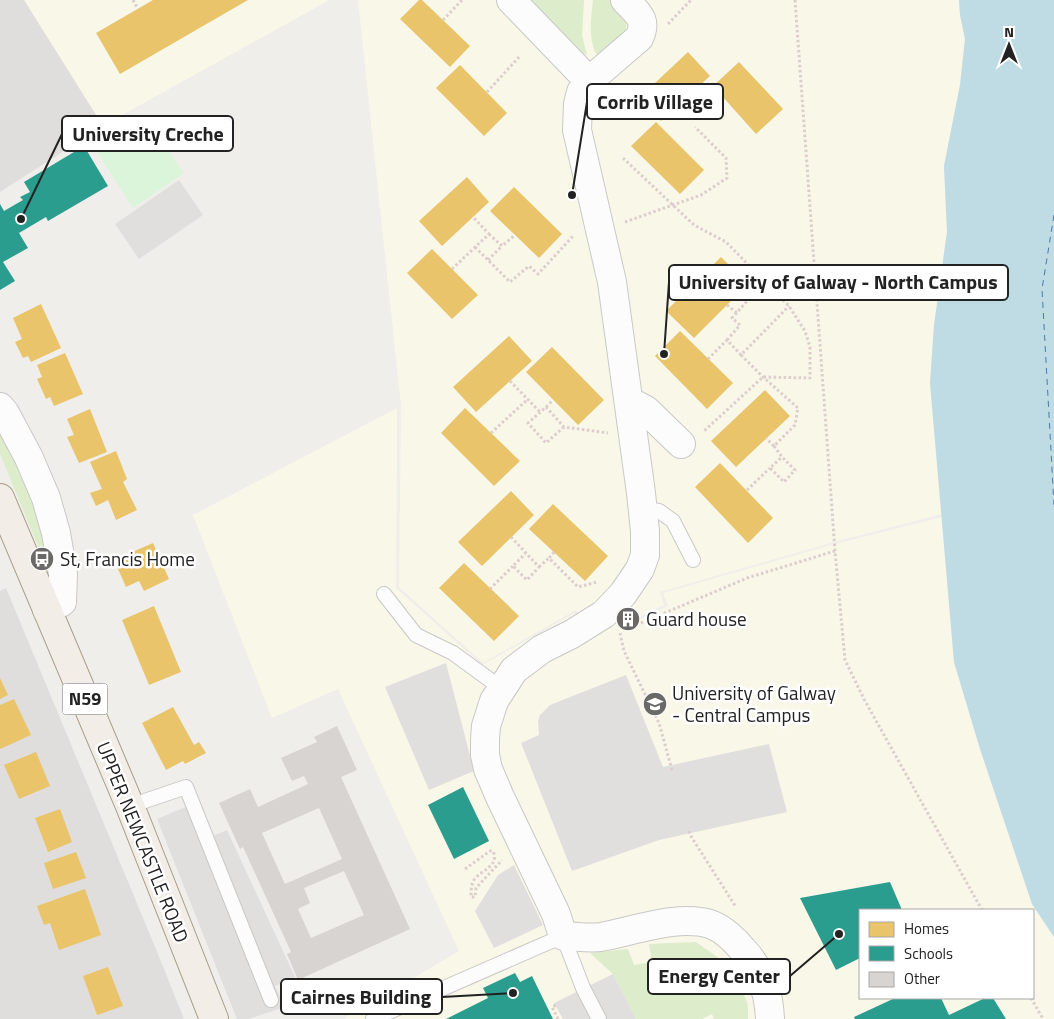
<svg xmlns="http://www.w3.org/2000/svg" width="1054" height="1019" font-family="'Titillium Web',sans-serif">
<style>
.residential{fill:#dfdedc}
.education{fill:#f8f7e8;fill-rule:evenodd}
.grass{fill:#ddeccb}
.park{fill:#daf5da}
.parking{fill:#e0dfde}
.water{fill:#bfdbe3}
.homes{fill:#e9c46a}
.schools{fill:#2a9d8f}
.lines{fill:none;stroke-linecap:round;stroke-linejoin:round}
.ferry{stroke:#4a7aab;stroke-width:1;stroke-dasharray:6 5;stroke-linecap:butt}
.building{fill:#d7d4d2;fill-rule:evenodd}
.service-casing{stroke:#c9c8c7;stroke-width:16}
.minor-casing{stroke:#c9c8c7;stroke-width:30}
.primary-casing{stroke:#a79c86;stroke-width:30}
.path{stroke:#dccecd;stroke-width:3;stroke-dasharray:2.5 2.5;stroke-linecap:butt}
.service{stroke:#fdfcfc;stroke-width:14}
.minor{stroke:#fdfcfc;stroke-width:28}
.primary{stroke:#f3ede7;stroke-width:28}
.labels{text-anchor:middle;stroke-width:5;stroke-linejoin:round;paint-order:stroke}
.shield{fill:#fff;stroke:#646464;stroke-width:1}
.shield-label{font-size:18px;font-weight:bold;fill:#222}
.poi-label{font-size:19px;fill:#222;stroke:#fff;text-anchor:start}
.street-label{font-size:19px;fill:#222;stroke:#fff}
.leader{fill:none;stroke:#222;stroke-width:2}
.callout-dot{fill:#222;stroke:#fff;stroke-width:2}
.callout{fill:#fff;stroke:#222;stroke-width:2}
.callout-label{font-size:20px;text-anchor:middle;font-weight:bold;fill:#222}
</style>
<rect width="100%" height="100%" fill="#f0eeeb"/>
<!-- residential -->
<path class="residential" d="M0,0H330L103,126L0,192Z
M6,588L158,954L184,1019H0V591Z"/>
<!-- education -->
<path class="education" d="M24,0H330L103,126Z
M358,0H959L960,15L965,39L960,85L944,166L947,232L934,325L930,383L942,514L827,544L660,592L664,605L626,624L618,616L594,635L576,610L483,663L399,587L401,406Z
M397,408L396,588L482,665L575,613L593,638L618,618L626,626L668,606L663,593L827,546L942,517L954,662L980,749L1032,904L1054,937V1019H344L459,951L338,689L272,718L193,515ZM860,910H1033V998H860Z"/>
<!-- grass -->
<path class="grass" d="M528,0H584L582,35L587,55L577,50Z
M593,0H612L626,19V35L604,54H596C588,36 591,19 593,0Z
M0,427L42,512L50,575L0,454Z
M696,942L734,969L748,1005V1019H714L712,1014L702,1019H636L613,974L590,953L628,949L634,965L652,962L649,944Z"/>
<!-- park -->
<path class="park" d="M142,115L184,173L133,208L93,146Z"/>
<!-- parking -->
<path class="parking" d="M179,180L203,215L139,259L115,224Z
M446,663L474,771L429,790L385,687Z
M626,675L663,767L769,744L787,812L659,840L572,871L521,743L539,735L538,721L540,715L550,705Z
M198,802L213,836L227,830L295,977L275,986L285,1007L249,1019H237L157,819Z
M514,865L543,925L494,948L475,911L498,875Z
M613,974L636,1019H563L554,1003Z"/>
<!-- water -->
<path class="water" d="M959,0H1054V937L1032,904L980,749L954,662L930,383L934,325L947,232L944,166L960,85L965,39L960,15Z"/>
<!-- homes -->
<path class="homes" d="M153,0H248L120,74L96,33Z
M419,0H422L470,46L450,67L400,19Z
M688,52L710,76L661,121L639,98Z
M739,62L783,109L756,134L713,86Z
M460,65L507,113L484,136L436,88Z
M656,122L704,170L680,194L631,146Z
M467,177L489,202L442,246L419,221Z
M514,187L562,234L539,258L490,211Z
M432,249L478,295L452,319L407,273Z
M721,257L748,284L694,338L666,311Z
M41,304L61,348L31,362L28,356L23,358L15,342L22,339L13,318Z
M680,331L733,383L707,409L655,356Z
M509,336L532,361L476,412L453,387Z
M552,347L604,400L578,425L526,372Z
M65,353L83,394L54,406L50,397L46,399L37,379L42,377L37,365Z
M765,390L790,416L736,467L711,441Z
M465,408L520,461L494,486L441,433Z
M90,409L107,452L79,463L67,437L74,435L67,419Z
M116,451L127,479L123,482L137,510L116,520L108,500L96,506L90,493L102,489L90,462Z
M720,463L773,518L748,543L695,487Z
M511,491L534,515L482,566L458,542Z
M553,504L608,556L585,581L529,529Z
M153,543L169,579L144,591L139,581L126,587L114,560Z
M464,563L519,616L494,641L439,588Z
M154,606L181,672L149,685L122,620Z
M0,678L8,695L0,699Z
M14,699L31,735L0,749V705Z
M173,707L194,745L199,742L206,753L185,764L183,761L166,770L142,723Z
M36,752L50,786L19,799L4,765Z
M60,809L72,842L48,852L35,818Z
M76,852L86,878L53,889L44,863Z
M85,889L101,935L59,950L50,923L44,925L37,906Z
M108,967L123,1006L97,1015L83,976Z"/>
<!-- schools -->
<path class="schools" d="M84,146L108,186L48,221L46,217L19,233L28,248L3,262L15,281L0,290V204L4,211L23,200L20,197L30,192L24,182Z
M463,787L489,841L454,859L428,805Z
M890,882L902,910H860V958L836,970L800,898Z
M515,973L520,982L532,976L553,1019H446L488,998L483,988Z
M895,998H941L949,1015L985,998H993L1006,1019H855L854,1017Z"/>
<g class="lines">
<!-- ferry -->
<path class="ferry" d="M1054,215L1042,289L1054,505"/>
</g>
<!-- building -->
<path class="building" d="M337,726L357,770L341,777L410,929L298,980L287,954L291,952L243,847L240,849L219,803L250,789L258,807L308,784L304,776L292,781L281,758L317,742L314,737ZM319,808L342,859L285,884L262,833ZM344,871L364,915L311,938L298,909L310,903L304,888Z"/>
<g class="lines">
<!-- service casing -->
<g class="service-casing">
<path id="service" d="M643,509L659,511L673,521L693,560
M384,594L416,635L453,653L501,688
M130,806L186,787L271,1000
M373,1019L563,936L583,988L599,1019"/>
</g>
<!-- minor casing -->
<g class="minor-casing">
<path id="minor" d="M511,0L589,81L639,38C648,19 638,14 625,0
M589,81L581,92L578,104L577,130L612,282L641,493L645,531V555L640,569L623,594L604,614L572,634L542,649L514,670L494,701L486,726L485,739V755L488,769L500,797L556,914L563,936C575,936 589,939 601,937C634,931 678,914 710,924C722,928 735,940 743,950C761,969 769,993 770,1019
M629,401L646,410L681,444
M0,407L5,413L29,458L46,498L56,533L63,574L62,602L47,610"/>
</g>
<!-- primary casing -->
<g class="primary-casing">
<path id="primary" d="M0,498L130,806L214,1019"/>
</g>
<!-- path -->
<path class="path" d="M133,0L138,9
M795,0L835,551L845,660L865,701L982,910
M443,20L462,0
M668,24L691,0
M487,92L520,56
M623,158L694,225L726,242L789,306L805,331L810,347V378L763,377L704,431
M625,222L701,195L727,178L726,158L695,127
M489,234L502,246L515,235
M475,247L510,282L529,266L538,274L574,235
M488,260L502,246
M452,269L489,234L473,217
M727,305L737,313
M727,340L740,325L732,318L765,281
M741,355L763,377L798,408L795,425L774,446L766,438
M708,359L727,340L741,355L789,306
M510,381L540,412
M546,407L553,400
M564,427L546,443L528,423L546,407L564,427L608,433
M491,433L528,399
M774,446L782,457L795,470L784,482L770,468L782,457
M747,490L770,468
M511,537L539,567L527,580L513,566L525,554
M554,552L549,558L578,587L597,582
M539,567L549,558
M490,589L513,566
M627,629L747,578L835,551
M620,633L624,651L659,723L672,770
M689,831L692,838L736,907
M465,869L490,851H493C500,866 481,870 474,880C471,885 471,891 471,897H475L476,888L502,860
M1031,998L1043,1019
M558,1019L552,1007L558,1004"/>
<!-- service -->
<use href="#service" class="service"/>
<!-- minor -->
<use href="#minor" class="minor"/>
<!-- primary -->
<use href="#primary" class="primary"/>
</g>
<!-- icons -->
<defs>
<g id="bus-disc" transform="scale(1.25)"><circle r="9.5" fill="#6a6968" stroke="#fff"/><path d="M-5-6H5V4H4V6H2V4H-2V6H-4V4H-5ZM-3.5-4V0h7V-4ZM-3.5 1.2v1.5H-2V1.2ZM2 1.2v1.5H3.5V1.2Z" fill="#fff"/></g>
<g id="building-disc" transform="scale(1.25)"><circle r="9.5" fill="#6a6968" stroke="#fff"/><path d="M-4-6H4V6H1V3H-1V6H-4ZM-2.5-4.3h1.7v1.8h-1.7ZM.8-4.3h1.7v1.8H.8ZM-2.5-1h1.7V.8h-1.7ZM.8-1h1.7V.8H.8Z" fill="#fff"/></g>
<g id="university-disc" transform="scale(1.25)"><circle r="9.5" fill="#6a6968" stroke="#fff"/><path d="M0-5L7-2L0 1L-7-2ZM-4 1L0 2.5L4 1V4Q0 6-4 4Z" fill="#fff"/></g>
</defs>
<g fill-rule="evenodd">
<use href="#bus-disc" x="42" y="559"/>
<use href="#building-disc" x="628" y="619"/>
<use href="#university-disc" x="655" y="704"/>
</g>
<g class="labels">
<!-- shield labels -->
<rect class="shield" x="62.5" y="683.5" width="45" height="31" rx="4"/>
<g class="shield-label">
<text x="85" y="705">N59</text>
</g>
<!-- poi labels -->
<g class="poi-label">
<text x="60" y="566">St, Francis Home</text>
<text x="646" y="626">Guard house</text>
<text x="672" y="700">University of Galway<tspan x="672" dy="22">- Central Campus</tspan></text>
</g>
<!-- street labels -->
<g class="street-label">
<text transform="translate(143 842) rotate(68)" y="7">UPPER NEWCASTLE ROAD</text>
</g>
</g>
<!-- callouts -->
<path class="leader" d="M572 195L587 102M21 219L62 134M664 354L669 282M839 934L790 976M513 993L442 997"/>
<g class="callout-dot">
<circle cx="572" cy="195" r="5"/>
<circle cx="21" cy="219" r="5"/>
<circle cx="664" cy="354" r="5"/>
<circle cx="839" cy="934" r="5"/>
<circle cx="513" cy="993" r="5"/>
</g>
<g class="callout">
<rect x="587" y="84" width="136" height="35" rx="5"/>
<rect x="62" y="116" width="171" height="35" rx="5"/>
<rect x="669" y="265" width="339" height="35" rx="5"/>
<rect x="648" y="959" width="142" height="35" rx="5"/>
<rect x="281" y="979" width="161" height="35" rx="5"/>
</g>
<g class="callout-label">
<text x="655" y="109">Corrib Village</text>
<text x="148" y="141">University Creche</text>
<text x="838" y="289">University of Galway - North Campus</text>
<text x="719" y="983">Energy Center</text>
<text x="361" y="1004">Cairnes Building</text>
</g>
<!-- legend -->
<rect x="859" y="909" width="175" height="90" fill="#ffffff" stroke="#a7a7a7"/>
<rect x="869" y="922" width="25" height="15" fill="#e9c46a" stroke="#a7a7a7"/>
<text x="904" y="934" font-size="15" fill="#222222">Homes</text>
<rect x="869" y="946" width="25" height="15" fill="#2a9d8f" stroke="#a7a7a7"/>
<text x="904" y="959" font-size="15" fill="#222222">Schools</text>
<rect x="869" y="972" width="25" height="15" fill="#d7d4d2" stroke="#a7a7a7"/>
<text x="904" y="984" font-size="15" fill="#222222">Other</text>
<!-- north arrow -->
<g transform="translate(1009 45)" stroke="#ffffff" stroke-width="4" paint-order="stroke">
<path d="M0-4L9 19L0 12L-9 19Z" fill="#222222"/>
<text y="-8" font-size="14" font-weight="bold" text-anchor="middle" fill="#222222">N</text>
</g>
</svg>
